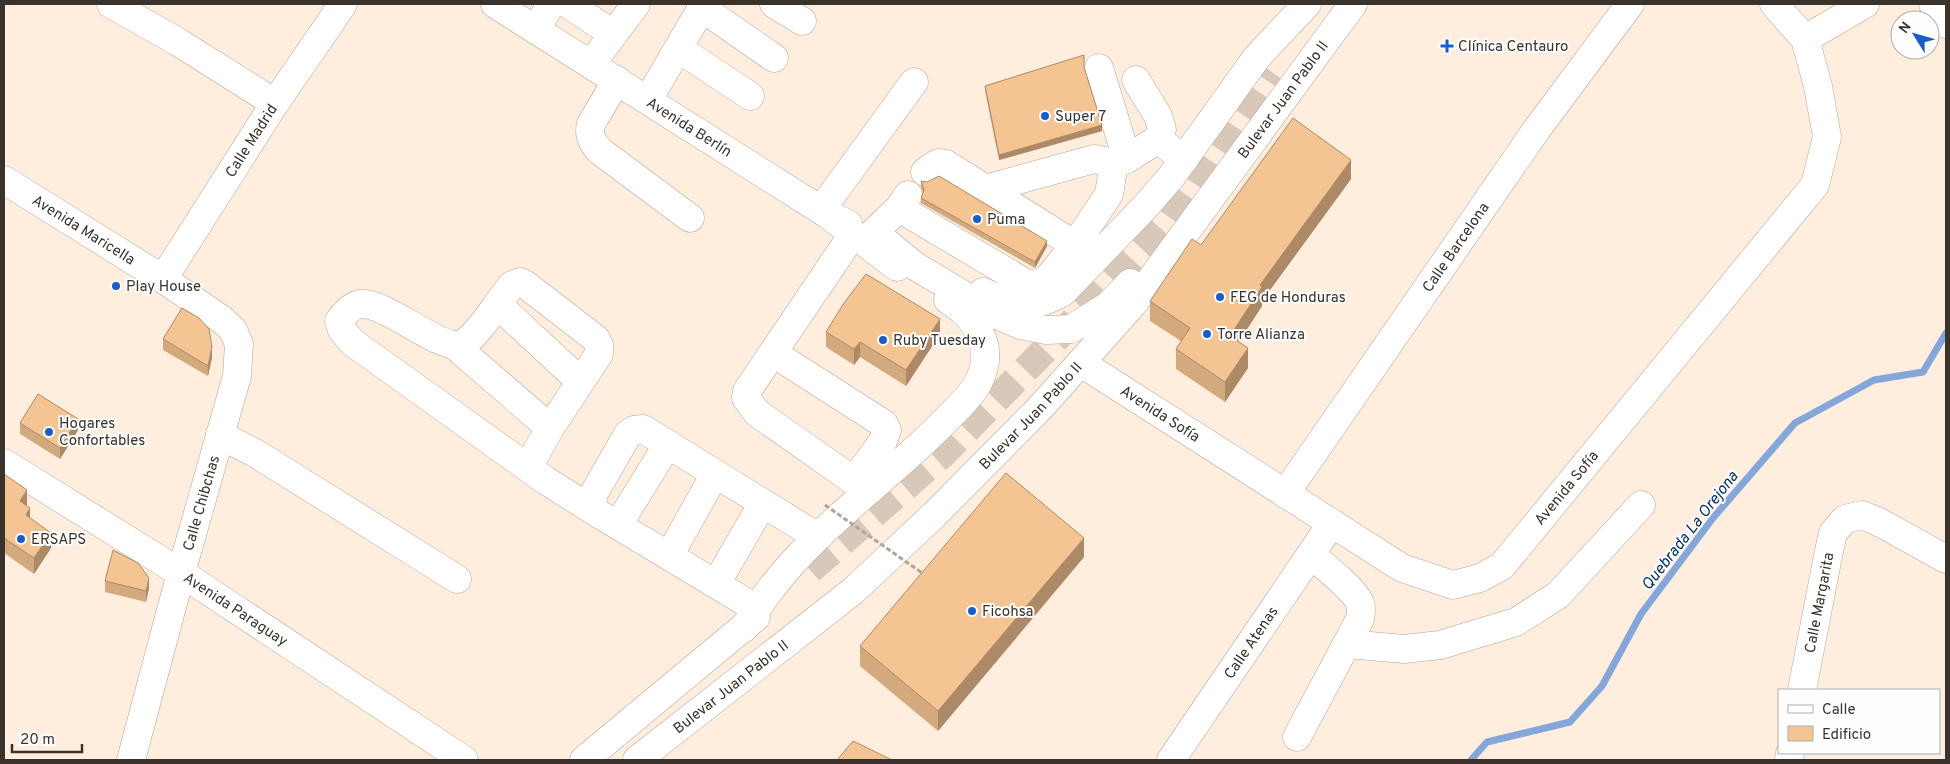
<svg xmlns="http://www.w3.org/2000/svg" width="1950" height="764" font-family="Overpass,sans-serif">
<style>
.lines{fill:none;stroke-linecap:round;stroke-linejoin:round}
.stream{stroke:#84a7db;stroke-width:7}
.major-tunnel{stroke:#d7c8ba;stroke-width:28;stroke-dasharray:28 14;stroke-linecap:butt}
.minor-casing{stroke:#b5a596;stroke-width:29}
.major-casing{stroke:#b5a596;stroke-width:29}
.minor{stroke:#fff;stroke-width:28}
.major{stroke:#fff;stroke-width:28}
.path-bridge{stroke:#b2a598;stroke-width:3;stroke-dasharray:5 2.5;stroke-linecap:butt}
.wall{fill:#d3a97e}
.shaded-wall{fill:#ac8967}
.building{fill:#f5c493;stroke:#ac8967}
.poi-dot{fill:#165ec9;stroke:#fefefe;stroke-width:2}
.labels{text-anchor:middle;stroke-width:4;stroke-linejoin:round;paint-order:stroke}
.poi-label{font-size:15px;fill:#39332c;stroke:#fefefe;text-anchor:start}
.street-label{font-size:15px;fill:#39332c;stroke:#fefefe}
.water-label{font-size:16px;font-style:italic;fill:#043370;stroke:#fefefe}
</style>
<rect width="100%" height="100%" fill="#ffeddd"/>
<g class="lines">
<!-- stream -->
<path class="stream" d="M1471,760L1487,742L1570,722L1602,686L1641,614L1713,518L1795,423L1874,380L1923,372L1946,333"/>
<!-- major-tunnel -->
<path class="major-tunnel" d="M810,570L944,453L1085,309L1165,222L1269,70"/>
<!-- minor casing -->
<g class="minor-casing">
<g id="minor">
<path d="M111,4L178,42L275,103"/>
<path id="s1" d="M495,4L827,214L848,224"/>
<path d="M568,4L613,34"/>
<path d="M774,4L802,21"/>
<path d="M1933,4L1946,24"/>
<path d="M702,8L774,58"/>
<path d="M536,29L551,4"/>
<path d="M1805,39L1865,4"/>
<path d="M679,49L750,96"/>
<path d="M591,64L636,4"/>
<path d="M1099,68L1127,159"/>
<path d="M617,80L591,124C588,135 592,143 600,151L690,218"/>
<path d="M1136,80L1158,116L1162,129L1158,139"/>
<path d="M648,100L704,4"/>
<path d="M925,172L938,163L946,164L1075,245"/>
<path id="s2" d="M4,180L163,279L221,319L233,330L239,344L237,376L181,573L131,760"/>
<path d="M985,189L1094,159L1114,163L1127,159L1158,139L1184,160"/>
<path d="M899,208L1027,284L1041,283L1048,278L1075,245L1109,194L1114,163"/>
<path d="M821,210L914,82"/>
<path d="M853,234L747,391L746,398L757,413L854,481L870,490"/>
<path d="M871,235L899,208L908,195"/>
<path id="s3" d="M163,279L275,103L343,4"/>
<path d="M497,304L580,381"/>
<path d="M454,345L550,428"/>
<path d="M773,353L884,424L887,430L883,441L854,481"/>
<path id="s4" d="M1081,363L1402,568L1453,585L1480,578L1502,566L1815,185L1827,137L1818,86L1805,39L1774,4"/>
<path d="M220,435L255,453L457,579"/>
<path id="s5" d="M4,463L181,573L464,760"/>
<path d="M528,467L550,428L599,354V345L596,339L526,285L520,282L512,285C499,300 480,333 464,343C443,355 386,300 359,304C351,306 344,314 339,321L342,330L352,342L545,480L594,511"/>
<path id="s6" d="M1285,494L1537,129L1630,4"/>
<path d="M618,525L668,444"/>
<path d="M669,556L715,474"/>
<path d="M716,584L763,503"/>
<path d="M757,609L594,511L592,503L594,493L628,434L634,430L643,429L818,537"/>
<path d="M1347,644L1404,649L1440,645L1516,622L1558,595L1641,505"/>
<path id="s7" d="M1802,690L1829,551L1833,533L1845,519L1862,515L1879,522L1946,559"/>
<path d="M1297,737L1360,619C1361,614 1362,609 1360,603C1354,589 1323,565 1311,555"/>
<path id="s8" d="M1171,760L1332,523"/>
<path d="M1789,760L1790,753"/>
</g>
</g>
<!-- major casing -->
<g class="major-casing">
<g id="major">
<path d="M827,214L897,267"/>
<path d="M887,243L915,266L999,316L1020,325L1046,330L1071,329L1108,306L1130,283"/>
<path d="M983,292C1015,307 1031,310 1063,292L1145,207L1171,177L1257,57L1307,4"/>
<path d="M744,628C751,617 759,605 767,594C797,553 836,519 874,486C899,464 925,442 949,417C959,407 971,396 978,383C996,348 978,319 948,300"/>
<path d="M584,760L756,617"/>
<path id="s9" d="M637,760L853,591L934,515L1039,409L1133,304L1353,4"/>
</g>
</g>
<!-- minor -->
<use href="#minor" class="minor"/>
<!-- major -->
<use href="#major" class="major"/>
<!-- path-bridge -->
<path class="path-bridge" d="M825,505L925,575"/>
</g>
<!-- wall -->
<path class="wall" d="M1084,68L1102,131L999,160L985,91V86Z
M1351,179L1262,301V306L1239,342L1248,368L1225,402L1176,369V349L1181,341L1150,321V301L1201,245Z
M921,181L1047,246L1035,268L921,203V198L923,193L921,187Z
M826,332L940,334L906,386L860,357L854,365L826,347Z
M163,339L212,357L208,376L163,350Z
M20,423L78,430L60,459L20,434Z
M4,474L27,505L30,519L51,548L34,574L4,553Z
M1084,557L938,731L860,666V646Z
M105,581L149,588L146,602L105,592Z"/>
<!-- shaded-wall -->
<path class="shaded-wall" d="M1102,125V131L999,160V155Z
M1351,160V179L1262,301V306L1230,355V336L1260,285Z
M1047,241V246L1035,268V262Z
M940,319V334L906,386V370Z
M860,342V357L854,365V349Z
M212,347V357L208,376V366Z
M1248,348V368L1225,402V382Z
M78,419V430L60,459V448Z
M27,490V505L20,516V501Z
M30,508V524L26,515Z
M51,533V548L34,574V558Z
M1084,538V557L938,731V711Z
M149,578V588L146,602V591Z"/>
<!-- building -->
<path class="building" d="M1084,55V67L1102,125L999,155L985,86Z
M1293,118L1351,160L1260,285L1262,287L1230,336L1248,348L1225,382L1176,349L1190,328L1150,301L1192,239L1201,245Z
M939,176L1047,241L1035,262L921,198L924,190L921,181L927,182Z
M866,274L940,319L906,370L860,342L854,349L826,332L844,303Z
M182,308L199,318L209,329L212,347L208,366L163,339Z
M38,394L78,419L60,448L20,423Z
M1006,473L1084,538L938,711L860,646Z
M4,474L27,490L20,501L30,508L26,515L51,533L34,558L4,538Z
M113,550L138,563L149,578L146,591L105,581Z
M853,741L892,760H837Z"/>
<!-- markers -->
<g class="poi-dot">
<path d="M1444.5 38.5h5v5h5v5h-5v5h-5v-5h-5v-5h5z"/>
<circle cx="1045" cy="116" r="5"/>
<circle cx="977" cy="219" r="5"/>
<circle cx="116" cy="286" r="5"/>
<circle cx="1220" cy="297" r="5"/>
<circle cx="1207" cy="334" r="5"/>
<circle cx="883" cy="340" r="5"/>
<circle cx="49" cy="432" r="5"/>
<circle cx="21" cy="539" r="5"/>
<circle cx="972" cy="611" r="5"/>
</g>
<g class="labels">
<!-- poi labels -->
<g class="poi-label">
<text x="1458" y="51">Clínica Centauro</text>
<text x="1055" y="121">Super 7</text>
<text x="987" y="224">Puma</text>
<text x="126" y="291">Play House</text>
<text x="1230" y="302">FEG de Honduras</text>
<text x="1217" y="339">Torre Alianza</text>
<text x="893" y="345">Ruby Tuesday</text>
<text x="59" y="428">Hogares<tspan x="59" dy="17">Confortables</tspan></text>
<text x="31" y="544">ERSAPS</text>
<text x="982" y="616">Ficohsa</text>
</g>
<!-- street labels -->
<g class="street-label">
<text dy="5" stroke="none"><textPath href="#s9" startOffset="929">Bulevar Juan Pablo II</textPath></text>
<text dy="5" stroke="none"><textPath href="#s1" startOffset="230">Avenida Berlín</textPath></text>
<text dy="5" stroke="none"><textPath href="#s3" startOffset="164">Calle Madrid</textPath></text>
<text dy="5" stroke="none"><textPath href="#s2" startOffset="94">Avenida Maricella</textPath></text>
<text dy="5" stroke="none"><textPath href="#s6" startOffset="300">Calle Barcelona</textPath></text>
<text dy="5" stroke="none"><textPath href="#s4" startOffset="94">Avenida Sofía</textPath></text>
<text dy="5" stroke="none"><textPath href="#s9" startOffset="524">Bulevar Juan Pablo II</textPath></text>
<text dy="5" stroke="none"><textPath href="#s4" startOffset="589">Avenida Sofía</textPath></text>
<text transform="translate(201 503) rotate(-74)" y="5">Calle Chibchas</text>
<text dy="5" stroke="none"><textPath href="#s7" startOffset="89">Calle Margarita</textPath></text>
<text dy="5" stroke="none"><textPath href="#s5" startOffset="274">Avenida Paraguay</textPath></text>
<text dy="5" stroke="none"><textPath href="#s8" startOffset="142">Calle Atenas</textPath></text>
<text dy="5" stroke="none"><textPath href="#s9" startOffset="119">Bulevar Juan Pablo II</textPath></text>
</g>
<!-- water labels -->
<g class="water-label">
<text transform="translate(1689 530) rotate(-52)" y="6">Quebrada La Orejona</text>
</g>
</g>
<!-- border -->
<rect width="1950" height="764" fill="none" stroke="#39332c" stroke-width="10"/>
<!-- legend -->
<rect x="1778" y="689" width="162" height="65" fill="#fefefe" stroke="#afadaa"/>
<rect x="1788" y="705" width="25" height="8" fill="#ffffff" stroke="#afadaa"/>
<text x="1822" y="714" font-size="15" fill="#39332c">Calle</text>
<rect x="1788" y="726" width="25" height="15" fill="#f5c493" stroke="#afadaa"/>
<text x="1822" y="739" font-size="15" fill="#39332c">Edificio</text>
<!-- north arrow -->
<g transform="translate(1915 35) rotate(307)"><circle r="24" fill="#fefefe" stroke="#afadaa"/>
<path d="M0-4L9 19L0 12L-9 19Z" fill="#165ec9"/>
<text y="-8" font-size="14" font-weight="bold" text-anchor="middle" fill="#39332c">N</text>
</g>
<!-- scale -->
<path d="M12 744v8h70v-8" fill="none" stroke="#39332c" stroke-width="2.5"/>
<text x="20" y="744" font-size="15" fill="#39332c" stroke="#fefefe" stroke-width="4" paint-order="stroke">20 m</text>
</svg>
